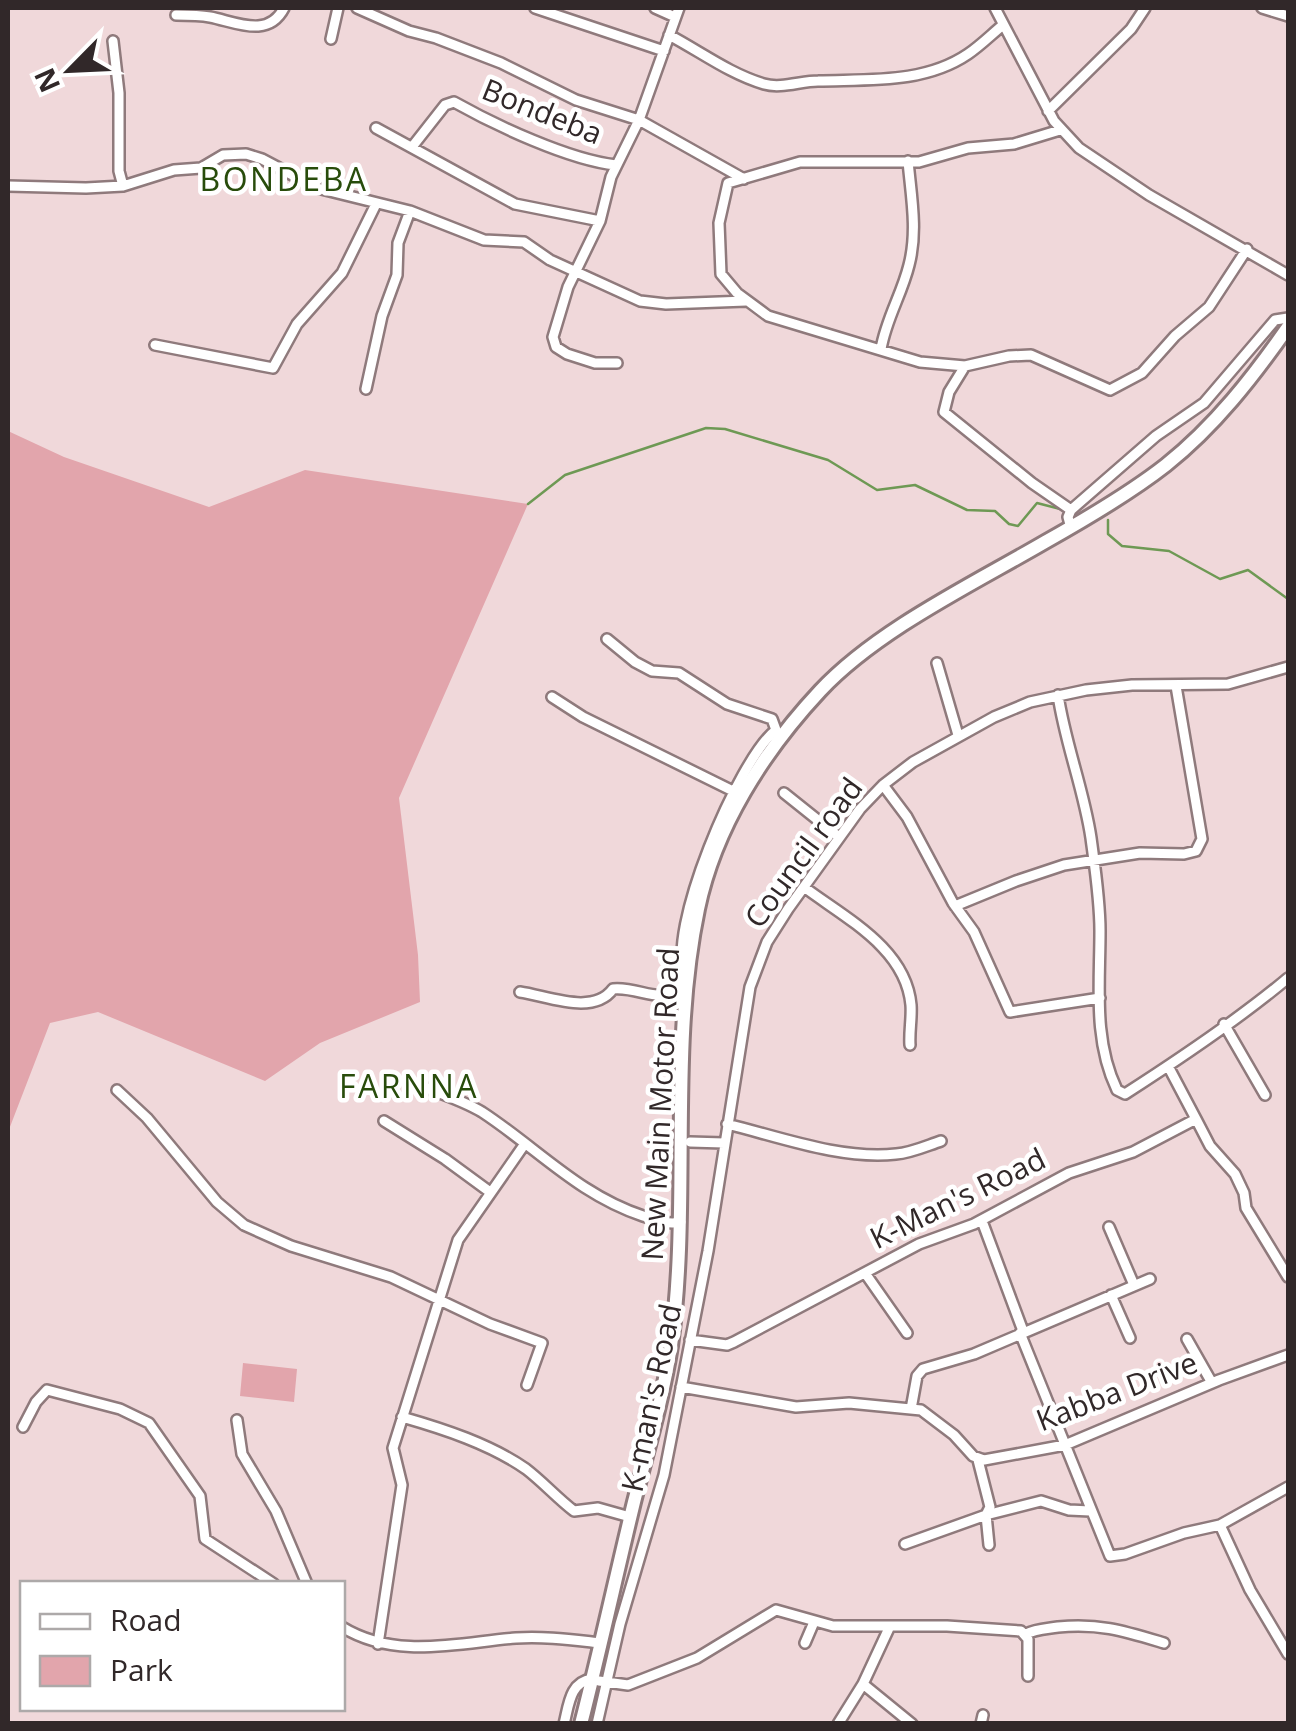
<svg xmlns="http://www.w3.org/2000/svg" width="1296" height="1731" font-family="'Open Sans',sans-serif">
<style>
.green{fill:#e2a5ac}
.lines{fill:none;stroke-linecap:round;stroke-linejoin:round}
.stream{stroke:#6e9954;stroke-width:2.5}
.minor-casing{stroke:#8f7a7c;stroke-width:14}
.highway-casing{stroke:#8f7a7c;stroke-width:18}
.minor{stroke:#fff;stroke-width:9}
.highway{stroke:#fff;stroke-width:12}
.labels{text-anchor:middle;stroke-width:9;stroke-linejoin:round;paint-order:stroke}
.street-label{font-size:30px;fill:#312829;stroke:#fff}
.neighbourhood-label{font-size:32px;letter-spacing:2.5px;fill:#284c0b;stroke:#fff}
</style>
<rect width="100%" height="100%" fill="#f0d8da"/>
<!-- green -->
<path class="green" d="M8,431L64,457L209,507L305,470L528,504L399,798L418,955L420,1002L320,1043L265,1081L98,1012L50,1023L8,1132Z
M243,1363L297,1369L294,1402L240,1396Z"/>
<g class="lines">
<!-- stream -->
<path class="stream" d="M528,504L565,475L706,428L725,429L828,460L877,490L915,485L967,510L995,511L1009,524L1018,526L1037,503L1064,510
M1108,520V534L1122,546L1169,551L1220,579L1248,570L1288,599"/>
<!-- minor casing -->
<g class="minor-casing">
<path id="minor" d="M357,8L409,31L436,38L501,63L576,100L639,120L744,179
M535,8L664,51
M655,8L675,17
M995,8L1054,121L1079,148L1149,195L1288,275
M1262,8L1288,16
M176,15C187,15 199,15 210,17C236,22 268,39 284,8
M669,35C701,52 730,74 764,84C781,89 801,81 818,81C868,79 924,84 968,54C980,46 992,34 1003,25
M331,39L338,8
M113,41L119,93V171L123,186
M1048,111L1131,29L1145,8
M376,128L515,204L600,221
M1060,130L1014,144L968,148L919,162H800L728,183L719,223L721,274L737,293L768,316L920,362L965,366L1009,356L1031,355L1110,390L1142,373L1175,336L1209,307L1247,249
M412,147L445,105L454,102C495,125 569,160 616,165
M8,186L86,188L123,186L174,170L201,168L223,155L246,154L262,159L317,188L410,211L484,240L524,242L550,260L640,301L666,304L746,301
M155,345L273,368L297,324L342,273L376,204
M881,349C886,319 902,294 909,265C918,231 911,195 908,161
M617,363H595L567,354L556,347L553,337L568,287L600,221L611,177L639,120L679,8
M965,366L949,392L944,412L1032,483L1071,510
M366,389L382,316L397,275L398,243L410,211
M1071,528L1068,517L1071,510L1156,436L1204,403L1275,320L1288,318
M607,639L635,662L652,671L679,673L727,704L772,719L776,730
M937,663L958,735
M1058,695C1065,743 1084,790 1091,838C1095,868 1100,900 1100,931C1100,986 1093,1040 1117,1090L1125,1094C1181,1058 1238,1020 1288,978
M552,697L583,717L733,791
M883,785L907,817L953,903L974,932L1010,1012L1100,998
M784,793L839,837
M804,887C845,918 906,948 911,1005C912,1018 909,1032 910,1045
M955,906L1016,881L1064,865L1140,853L1184,854L1196,851L1202,839L1176,686
M686,976C664,935 739,758 776,730
M520,992C548,996 593,1016 613,989C644,986 666,1012 686,977
M1224,1024L1265,1095
M418,1085C439,1093 462,1100 482,1112C537,1148 579,1195 643,1216C656,1220 667,1225 681,1222
M117,1090L147,1118L217,1202L244,1225L291,1246L391,1277L490,1324L542,1343L527,1385
M1196,1119L1210,1146L1235,1174L1244,1193L1246,1208L1288,1277
M384,1121L445,1159L490,1192
M727,1124C780,1137 841,1160 896,1154C911,1153 926,1146 941,1141
M690,1142L724,1143
M982,1221L1023,1331
M1109,1227L1134,1285
M865,1273L907,1333
M1111,1295L1130,1338
M1020,1333L1110,1556L1125,1554L1184,1533L1220,1525L1288,1487
M1187,1339L1212,1383
M690,1340L727,1345L734,1342L919,1244L974,1224L1069,1173L1133,1152L1196,1119L1168,1066
M681,1387L796,1407L849,1403L921,1410L954,1435L973,1456L984,1460L1065,1445L1219,1380L1288,1355
M911,1409L917,1376L923,1369L974,1354L1150,1279
M402,1417C444,1429 490,1444 526,1469C543,1482 557,1498 574,1511L598,1508L630,1517
M237,1420L242,1454L276,1511L307,1584
M23,1427L36,1402L47,1390L120,1409L149,1423L200,1496L205,1539L274,1584
M1220,1525L1250,1590L1288,1654
M905,1544L986,1515L990,1507L978,1460
M989,1545L986,1515L1041,1501L1069,1510L1090,1511
M342,1627C396,1660 457,1643 516,1638C544,1636 573,1640 601,1643
M1026,1634C1036,1629 1046,1629 1058,1627C1100,1623 1124,1631 1164,1643
M805,1643L814,1622
M378,1644L402,1485L393,1448L458,1240L524,1145
M599,1681L628,1685L697,1658L776,1610L833,1626H947L1021,1631L1028,1639V1676
M863,1684L912,1724
M564,1724C569,1704 570,1682 592,1679
M597,1724L620,1624L664,1475L708,1251L750,987L767,942L788,909L860,809L883,785L913,762L994,717L1030,702L1086,690L1132,685L1228,684L1288,667
M838,1724L863,1684L890,1626
M981,1724L983,1715"/>
</g>
<!-- highway casing -->
<g class="highway-casing">
<path id="highway" d="M581,1724C600,1650 616,1576 634,1502C647,1451 663,1398 671,1346C691,1202 668,1051 698,909C715,827 764,751 820,691C877,630 973,584 1045,542C1086,519 1129,494 1166,465C1215,426 1253,377 1288,327"/>
</g>
<!-- minor -->
<use href="#minor" class="minor"/>
<!-- highway -->
<use href="#highway" class="highway"/>
</g>
<g class="labels">
<!-- street labels -->
<g class="street-label">
<text transform="translate(542 112) rotate(22)" y="10">Bondeba</text>
<text transform="translate(804 853) rotate(-54)" y="10">Council road</text>
<text transform="translate(661 1104) rotate(-87)" y="10">New Main Motor Road</text>
<text transform="translate(958 1199) rotate(-26)" y="10">K-Man's Road</text>
<text transform="translate(1117 1392) rotate(-21)" y="10">Kabba Drive</text>
<text transform="translate(652 1398) rotate(-78)" y="10">K-man's Road</text>
</g>
<!-- neighbourhood labels -->
<g class="neighbourhood-label">
<text x="284" y="191">BONDEBA</text>
<text x="409" y="1098">FARNNA</text>
</g>
</g>
<!-- border -->
<rect width="1296" height="1731" fill="none" stroke="#312829" stroke-width="20"/>
<!-- legend -->
<rect x="20" y="1581" width="325" height="130" fill="#ffffff" stroke="#ada9a9" stroke-width="2.5"/>
<rect x="40" y="1614" width="50" height="15" fill="#ffffff" stroke="#ada9a9" stroke-width="2.5"/>
<text x="110" y="1631" font-size="30" fill="#312829">Road</text>
<rect x="40" y="1656" width="50" height="30" fill="#e2a5ac" stroke="#ada9a9" stroke-width="2.5"/>
<text x="110" y="1681" font-size="30" fill="#312829">Park</text>
<!-- north arrow -->
<g transform="translate(70 70) rotate(246)" stroke="#ffffff" stroke-width="8" paint-order="stroke">
<path d="M0-8L18 38L0 25L-18 38Z" fill="#312829"/>
<text y="-15" font-size="28" font-weight="bold" text-anchor="middle" fill="#312829">N</text>
</g>
</svg>
